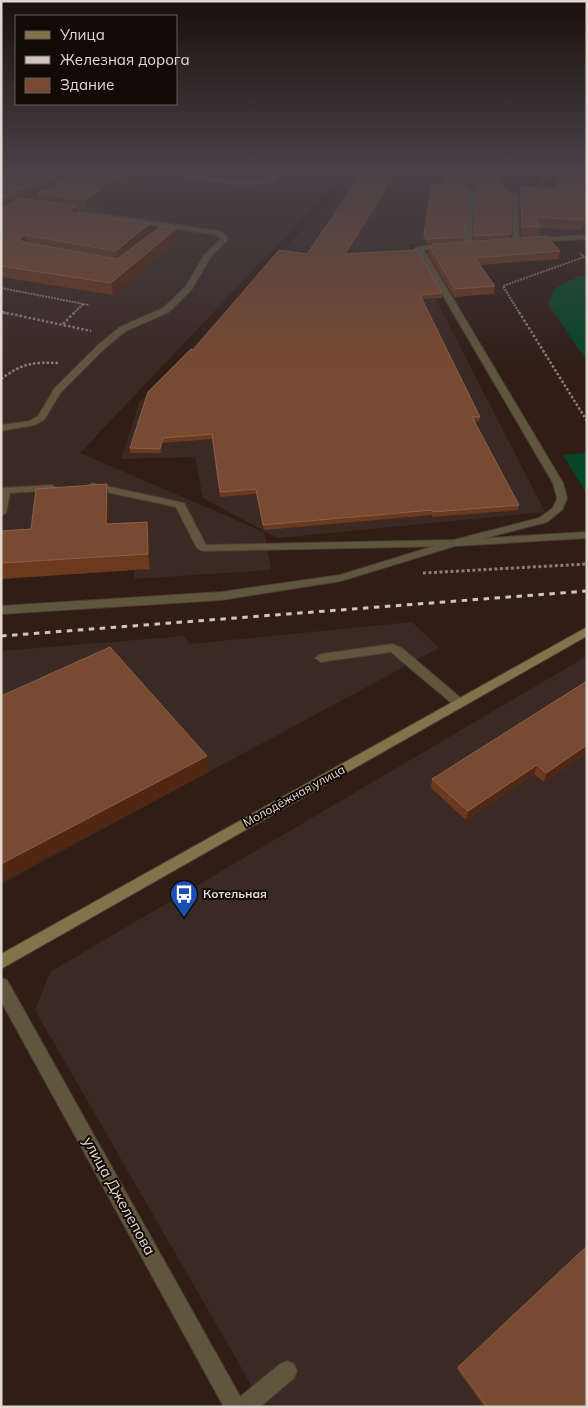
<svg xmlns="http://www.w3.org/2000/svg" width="588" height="1408" font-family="Mulish,sans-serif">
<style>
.industrial{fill:#3b2924}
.green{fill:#05462a}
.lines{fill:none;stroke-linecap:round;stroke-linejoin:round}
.service-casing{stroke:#4d3c34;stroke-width:2}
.minor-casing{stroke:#4d3c34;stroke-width:2}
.secondary-casing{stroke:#4d3c34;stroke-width:2}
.path-far2{stroke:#8b7c75;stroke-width:2;stroke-dasharray:2 1;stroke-linecap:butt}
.path-far1{stroke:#8b7c75;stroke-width:2.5;stroke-dasharray:2.5 2;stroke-linecap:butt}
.path{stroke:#8b7c75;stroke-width:3;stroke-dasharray:3 2.5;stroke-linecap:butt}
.service{fill:#5f563d;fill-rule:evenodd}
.minor{fill:#5f563d;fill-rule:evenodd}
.secondary{fill:#81734a;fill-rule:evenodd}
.rail{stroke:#d1c4bf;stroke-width:3;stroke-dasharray:5.5 5.5;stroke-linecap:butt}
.wall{fill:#6c391f;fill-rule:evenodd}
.shaded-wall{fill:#4f2713}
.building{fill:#794a32;stroke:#8a604b}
.labels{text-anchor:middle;stroke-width:4;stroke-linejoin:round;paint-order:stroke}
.street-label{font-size:12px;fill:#e4d7d2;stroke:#120a07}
.poi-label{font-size:12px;font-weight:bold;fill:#e4d7d2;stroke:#120a07;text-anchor:start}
.near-street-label{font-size:15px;fill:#e4d7d2;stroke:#120a07}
</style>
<rect width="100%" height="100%" fill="#301e16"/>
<!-- industrial -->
<path class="industrial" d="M1,170H348L80,453L264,532L271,570L134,579V570L1,579Z
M359,170H380L587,200V233L408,245L545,512L277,538L203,498L195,457L121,459L139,403Z
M412,622L439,648L1,884V651L184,636L190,644Z
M587,656V1407H264L35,1010L50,972Z"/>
<!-- green -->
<path class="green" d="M587,275V361L548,304L555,288L579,276Z
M587,453V494L563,455Z"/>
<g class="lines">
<!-- service casing -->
<g class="service-casing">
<path id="service" d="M134,170H154L246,182L268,179L278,170H285L272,182L246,186Z
M471,186L474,188L472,245L468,247L464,245L468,188Z
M515,193L518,195L519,242L516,244L513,242L512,195Z
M61,208L219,231L226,235L228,239L210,258L192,289L169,312L126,331L104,349L61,392L44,420L35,425L1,431V425L29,421L38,416L54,389L98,345L120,327L163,308L186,286L204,255L221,239L217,235L59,211L58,210Z
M587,235V239L534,242L531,240L534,238Z
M447,244L449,245V247L424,250L563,483L567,498L562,510L547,522L454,546L202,551L197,548L176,507L92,489L87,486L92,483L184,503L206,545L454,540L539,518L553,508L557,498L553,483L415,248L419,246Z
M52,485L57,488L56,490L10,493L6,513L1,516V488Z
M392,644L402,648L463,700L465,703L463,706H455L391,652L321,662L315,658L321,654Z
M287,1361L294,1364L297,1371L294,1378L260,1407H233L236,1400L280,1364Z"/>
</g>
<!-- minor casing -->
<g class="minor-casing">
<path id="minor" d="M587,532V538L455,546L341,581L221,600L1,614V606L221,592L340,575L454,540Z
M1,978L7,980L246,1407H224L1,1001Z"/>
</g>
<!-- secondary casing -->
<g class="secondary-casing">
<path id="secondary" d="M587,627V636L1,969V954Z"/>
</g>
<!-- path-far2 -->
<path class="path-far2" d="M535,190L550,170
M1,288L89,305
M1,312L8,314
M73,314L83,304
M520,314L503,286L584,257L580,253"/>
<!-- path-far1 -->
<path class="path-far1" d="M2,312L91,331
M519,312L587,421
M63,324L75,312
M1,379C23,363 32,362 59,363"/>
<!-- path -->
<path class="path" d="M423,573L587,564"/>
<!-- service -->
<use href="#service" class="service"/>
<!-- minor -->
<use href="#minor" class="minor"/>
<!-- secondary -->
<use href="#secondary" class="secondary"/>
<!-- rail -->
<path class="rail" d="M1,636L587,591"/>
</g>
<!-- wall -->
<path class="wall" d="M1,170H149V174L132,186L121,185L87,210L77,209V213L150,234L177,228L178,239L113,295L1,277ZM38,196L39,201L27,199ZM8,198L17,199L9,204Z
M176,170H238L230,178Z
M455,170L507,192L511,234L510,238L474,240L476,188L472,184L466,188L463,241L427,244L423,238L424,234L442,185Z
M587,170V225H582L581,230L540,228L539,236L521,237L520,196L521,187L554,188Z
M397,174L348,253L442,293V298L422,299L480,417L479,421L475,422L519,505L518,510L432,517V515L264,530L256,494L220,497L212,439L163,443L161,453H130V448L193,350L307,254Z
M432,244L560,251L559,259L480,265L495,286L494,294L454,297L428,254L429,246H432Z
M109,499L108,524L147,522L149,537L150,569L1,579V531L31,529Z
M587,681V753L544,782L534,774L466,820L431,788L432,779Z
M458,1367L587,1407H484L457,1369Z"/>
<!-- shaded-wall -->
<path class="shaded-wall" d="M64,170H79L53,189L38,193V196L21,200L19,190Z
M139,170H149V174L132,186L131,176Z
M230,170H238L230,178Z
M397,170V174L345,258V254Z
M120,175L121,185L87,210L85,200Z
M473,180L472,184L466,188L467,184Z
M7,196L9,206L1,212V200Z
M76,206L78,216L68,212Z
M149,224L150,234L117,262L116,251Z
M177,228L178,239L113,295L111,283Z
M25,235L27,246L19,239Z
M163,438V443L161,453L160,449Z
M107,484L109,499L108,539L106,524Z
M147,522L149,537L150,569L148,554Z
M587,745V753L544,782L546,773Z
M207,756L209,772L1,882V864Z
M537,765L534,774L466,820L468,811Z"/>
<!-- building -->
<path class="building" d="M1,170H64L52,179L36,186L19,190L1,187Z
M78,170H139L131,176L120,175L85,200L38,193L52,187Z
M365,170H397L345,254L417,250L442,293L420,295L480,417H472L519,505L433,512L432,510L263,525L256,489L220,492L212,434L163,438L160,449L130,448L148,392L191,349L193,350L279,250L307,254Z
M455,170H494L507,192H511V234L474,236L476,184L473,180L467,184L464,237L427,239L424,234L432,184L442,185Z
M567,170H587V215H582L583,220L533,217L541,226L522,227L521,187L554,188Z
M1,195L7,196L1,200Z
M20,198L76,206L68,212L149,224L116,251L25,235L19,239L23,242L117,259L161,226L177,228L111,283L1,266V209Z
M547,236L560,251L475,258L495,286L455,289L429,246H434L432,244Z
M107,484L106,524L147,522L148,554L1,563V531L31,529L36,489Z
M110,647L207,756L1,864V696Z
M587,681V745L546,773L537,765L468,811L432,779Z
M587,1246V1407H487L458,1367Z"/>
<!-- sky -->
<linearGradient id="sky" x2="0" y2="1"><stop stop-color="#1a100c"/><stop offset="0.46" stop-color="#484147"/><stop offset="1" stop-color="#484147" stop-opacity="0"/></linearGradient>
<rect width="588" height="367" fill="url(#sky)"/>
<!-- icons -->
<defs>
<g id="bus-pin" transform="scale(1.4375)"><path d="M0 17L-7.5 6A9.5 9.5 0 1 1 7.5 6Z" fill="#1a4fb4" stroke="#120a07"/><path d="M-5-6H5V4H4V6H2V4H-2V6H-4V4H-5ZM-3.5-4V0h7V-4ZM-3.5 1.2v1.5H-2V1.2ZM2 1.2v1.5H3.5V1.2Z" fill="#fff"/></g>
</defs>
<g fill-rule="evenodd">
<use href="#bus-pin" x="184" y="894"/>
</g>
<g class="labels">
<!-- street labels -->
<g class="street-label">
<text transform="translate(294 796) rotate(-29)" y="4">Молодёжная улица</text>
</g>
<!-- poi labels -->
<g class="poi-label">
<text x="203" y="898">Котельная</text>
</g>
<!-- near-street labels -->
<g class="near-street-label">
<text transform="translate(119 1196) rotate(61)" y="5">улица Джелепова</text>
</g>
</g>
<!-- border -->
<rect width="588" height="1408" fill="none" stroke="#e4d7d2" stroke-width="5"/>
<!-- legend -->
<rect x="15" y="15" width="162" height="90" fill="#120a07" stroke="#665c58"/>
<rect x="25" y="31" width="25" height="8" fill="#81734a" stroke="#665c58"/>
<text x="60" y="40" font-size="15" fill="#e4d7d2">Улица</text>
<rect x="25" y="56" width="25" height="8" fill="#d1c4bf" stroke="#665c58"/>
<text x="60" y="65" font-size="15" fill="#e4d7d2">Железная дорога</text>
<rect x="25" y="78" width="25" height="15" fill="#794a32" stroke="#665c58"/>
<text x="60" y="90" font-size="15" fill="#e4d7d2">Здание</text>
</svg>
